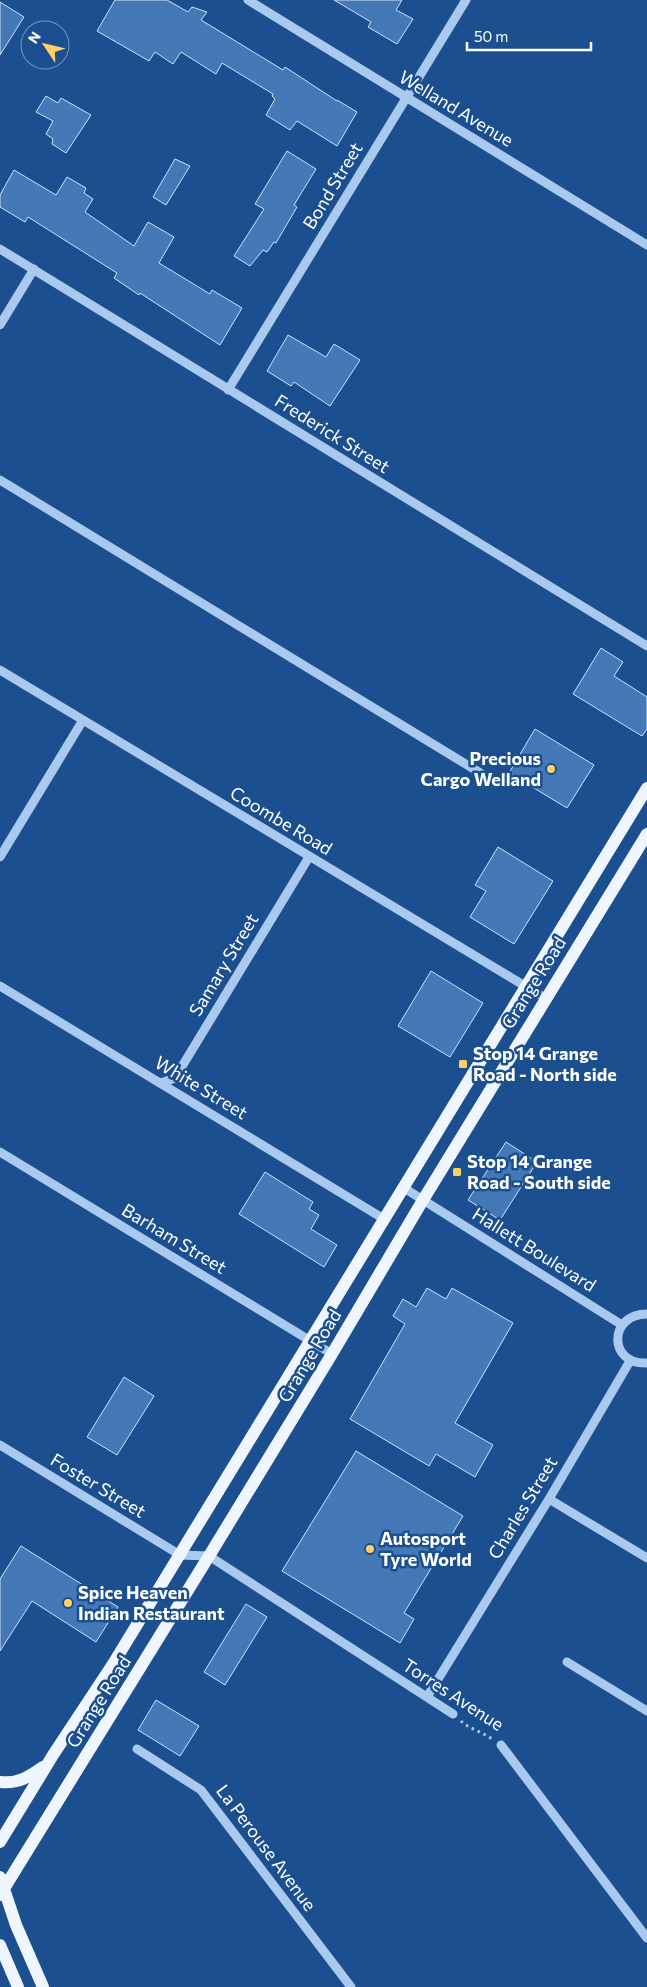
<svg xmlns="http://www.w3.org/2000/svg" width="647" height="1987" font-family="Commissioner,sans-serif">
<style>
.building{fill:#4478b7;stroke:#cfe3fa}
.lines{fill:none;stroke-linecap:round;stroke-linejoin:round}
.path{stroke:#a9c9ee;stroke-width:3;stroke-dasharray:2.5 4;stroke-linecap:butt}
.minor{stroke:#a9c9ee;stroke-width:9}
.major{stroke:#f0f6ff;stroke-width:12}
.poi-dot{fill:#ffd166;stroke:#1b4f8f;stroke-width:2}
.labels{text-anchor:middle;stroke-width:5;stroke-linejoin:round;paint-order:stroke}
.street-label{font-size:18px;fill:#fff;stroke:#1b4f8f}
.poi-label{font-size:18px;font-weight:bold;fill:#fff;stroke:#1b4f8f;text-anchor:start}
</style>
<rect width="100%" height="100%" fill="#1b4f8f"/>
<!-- building -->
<path class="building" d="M115,0H167L188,12L192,7L207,12L201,20L283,70L285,67L337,101V100L357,112L337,146L297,121L290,130L266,115L275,99L272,96L273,94L222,63L216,74L181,52L173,64L155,52L149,61L97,31Z
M334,0H402L396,10L413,19L397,44L368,27L371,22Z
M0,2L24,17L0,55Z
M46,96L58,103L61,98L91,115L66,153L52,144L53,139L46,134L53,121L36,112Z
M287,151L316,169L294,205L297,207L276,243L274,242L267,252L263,250L250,266L234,256L264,209L255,204Z
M175,159L190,166L166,205L153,197Z
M14,170L56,195L67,177L86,188L84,193L93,199L85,212L134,246L148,222L174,237L159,263L210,294L212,290L242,308L220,345L140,293L139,295L114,278L117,273L28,217L25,222L0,207V195Z
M288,335L326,357L334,344L360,360L330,406L294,382L291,386L267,371Z
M601,648L623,662L614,676L647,697V729L642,736L573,694Z
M535,729L594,765L567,808L509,773Z
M498,847L553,881L514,944L470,917L486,891L475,885Z
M431,971L483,1003L450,1057L398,1026Z
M506,1142L537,1162L500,1220L468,1200Z
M265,1172L313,1202L309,1209L319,1215L311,1229L337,1245L324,1267L239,1214Z
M427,1288L446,1299L452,1288L513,1323L455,1423L493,1445L475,1477L436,1454L429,1466L350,1419L405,1324L393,1316L403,1299L416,1307Z
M124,1377L154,1396L117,1455L87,1437Z
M356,1451L463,1516L404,1613L414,1619L400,1643L282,1571Z
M21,1546L118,1607L96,1642L32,1601L0,1651V1579Z
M246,1604L267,1617L225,1685L204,1672Z
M156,1700L199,1726L180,1756L138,1730Z"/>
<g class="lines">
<!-- path -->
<path class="path" d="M461,1721C468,1728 482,1732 492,1739"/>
<!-- minor -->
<path class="minor" d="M248,0L647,245
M0,249L647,646
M0,325L34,269
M228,390L466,0
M0,480L482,774
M0,670L545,998
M0,857L83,720
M0,986L384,1219
M161,1083L175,1078L309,857
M0,1152L332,1354
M404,1188L622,1325
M647,1314C608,1314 608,1365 647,1363
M0,1445L180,1555L209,1556L453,1714
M549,1499L647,1558
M567,1662L647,1711
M427,1697L549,1499L630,1361
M501,1745L647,1938
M137,1749L201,1790L351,1987"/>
<!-- major -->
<path class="major" d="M0,1782C18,1784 29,1777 43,1767
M0,1842L53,1755L113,1664L647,788
M0,1877L16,1925L43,1987
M0,1895L209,1556L332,1354L423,1200L647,834
M0,1945L18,1987"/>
</g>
<!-- markers -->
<g class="poi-dot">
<circle cx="551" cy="769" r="5"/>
<rect x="458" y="1059" width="10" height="10" rx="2.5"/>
<rect x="452" y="1167" width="10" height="10" rx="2.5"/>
<circle cx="370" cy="1549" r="5"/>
<circle cx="68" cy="1603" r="5"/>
</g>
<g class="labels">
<!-- street labels -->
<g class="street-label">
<text transform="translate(456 109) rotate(31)" y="6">Welland Avenue</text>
<text transform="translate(333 186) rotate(-59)" y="6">Bond Street</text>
<text transform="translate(332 434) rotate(32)" y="6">Frederick Street</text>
<text transform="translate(281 821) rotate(31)" y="6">Coombe Road</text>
<text transform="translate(224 965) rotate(-59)" y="6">Samary Street</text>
<text transform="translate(534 983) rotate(-58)" y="6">Grange Road</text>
<text transform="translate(201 1088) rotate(31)" y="6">White Street</text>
<text transform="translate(174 1239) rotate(31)" y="6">Barham Street</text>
<text transform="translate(534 1250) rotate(32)" y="6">Hallett Boulevard</text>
<text transform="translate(310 1356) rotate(-59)" y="6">Grange Road</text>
<text transform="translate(98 1486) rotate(31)" y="6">Foster Street</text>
<text transform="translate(523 1508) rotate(-59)" y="6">Charles Street</text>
<text transform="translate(453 1695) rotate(33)" y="6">Torres Avenue</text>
<text transform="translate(99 1702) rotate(-58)" y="6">Grange Road</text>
<text transform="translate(266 1848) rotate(53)" y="6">La Perouse Avenue</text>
</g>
<!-- poi labels -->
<g class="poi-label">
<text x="541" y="765" text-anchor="end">Precious<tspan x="541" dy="21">Cargo Welland</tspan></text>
<text x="473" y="1060">Stop 14 Grange<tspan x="473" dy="21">Road - North side</tspan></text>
<text x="467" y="1168">Stop 14 Grange<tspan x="467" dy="21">Road - South side</tspan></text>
<text x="380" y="1545">Autosport<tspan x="380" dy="21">Tyre World</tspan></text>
<text x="78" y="1599">Spice Heaven<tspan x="78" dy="21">Indian Restaurant</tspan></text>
</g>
</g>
<!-- north arrow -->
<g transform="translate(45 45) rotate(305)"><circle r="24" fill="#1b4f8f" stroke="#7695bc"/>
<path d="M0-4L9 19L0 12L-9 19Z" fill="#ffd166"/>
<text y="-8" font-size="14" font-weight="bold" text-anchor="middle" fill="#ffffff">N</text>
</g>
<!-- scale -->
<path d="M467 42v8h124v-8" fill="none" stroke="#ffffff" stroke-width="2.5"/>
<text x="474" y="42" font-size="15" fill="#ffffff" stroke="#1b4f8f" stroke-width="4" paint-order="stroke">50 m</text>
</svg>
